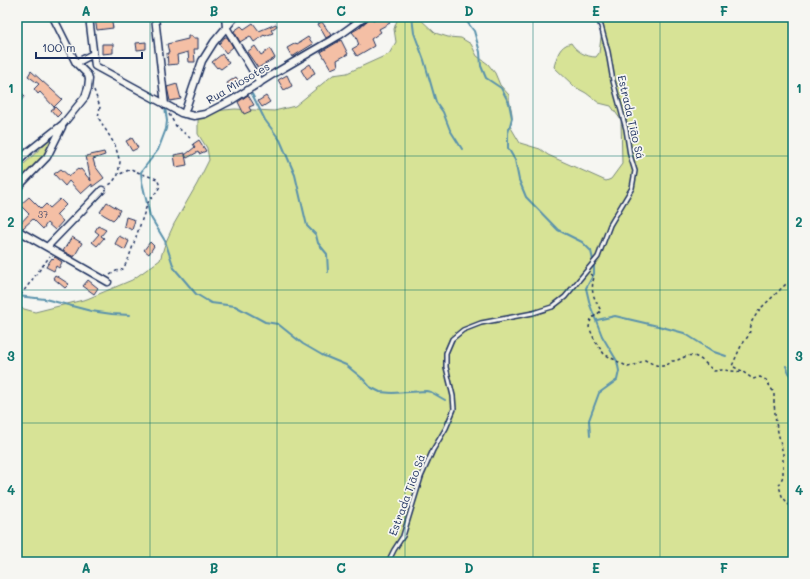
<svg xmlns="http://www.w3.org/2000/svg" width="810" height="579" font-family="Mali,sans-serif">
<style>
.green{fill:#d7e396;stroke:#79897a}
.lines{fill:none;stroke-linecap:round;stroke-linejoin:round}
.stream{stroke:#5a92ac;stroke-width:2}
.building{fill:#f4bfa5;stroke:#1b2f5e}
.service-casing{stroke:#1b2f5e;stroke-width:6}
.minor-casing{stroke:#1b2f5e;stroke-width:9}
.path{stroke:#1b2f5e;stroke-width:1.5;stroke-dasharray:3 3;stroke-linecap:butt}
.service{stroke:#f6f6f2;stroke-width:3}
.minor{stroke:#f6f6f2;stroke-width:6}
.grid{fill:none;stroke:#0f766e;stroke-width:1;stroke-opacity:0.55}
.labels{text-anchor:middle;stroke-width:3.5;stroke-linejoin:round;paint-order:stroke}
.number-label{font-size:9px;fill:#515370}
.street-label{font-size:11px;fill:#1b2f5e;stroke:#f6f6f2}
.neatline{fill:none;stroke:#0f766e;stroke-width:1.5}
.grid-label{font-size:13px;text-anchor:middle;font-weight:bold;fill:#0f766e}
</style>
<rect width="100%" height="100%" fill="#f6f6f2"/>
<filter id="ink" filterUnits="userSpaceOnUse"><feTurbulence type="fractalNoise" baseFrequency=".025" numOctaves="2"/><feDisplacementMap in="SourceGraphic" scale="8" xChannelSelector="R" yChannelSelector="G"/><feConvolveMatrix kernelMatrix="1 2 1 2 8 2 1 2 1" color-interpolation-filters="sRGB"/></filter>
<g filter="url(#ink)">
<!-- green -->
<path class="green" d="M398,17H418L435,33L448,37L461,38L471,44L477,56L488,64L495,73L500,85L509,95C509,108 515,112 510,126L520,143L540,149L548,155L606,181L611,179L622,164L621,120L611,106L599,103L586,93L575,87L554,67C557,56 559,46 571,43C576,51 586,57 596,57L599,53L602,30L594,17H793V562H17V307L35,312L87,299L132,280L160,260L165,244L174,224L197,184L209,160L207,148L198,134V119L214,111L235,109L274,111L295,106L333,75L347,73L389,54L396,42L394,29Z
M56,133L44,157L17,183V171Z"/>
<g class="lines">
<!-- stream -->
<path class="stream" d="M412,17L414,33L424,60L436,102L443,112L450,130L462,149
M460,17L464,18L474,31L480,52L481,66L486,78L501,88L509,103L512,118L508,133V148L515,160L519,180L526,197L558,230L582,242L591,251L594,265V274L586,288L590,305L602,336L617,361L619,371L617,380L599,393L589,420L590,436
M252,94L265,120L280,140L295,175L307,226L316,235L318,243L327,254L328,272
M165,107L167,121L166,129L158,150L141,172L142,182L150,216L165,241L174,268L196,294L211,303L235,306L265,322L278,324L303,344L322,355L346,365L363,379L370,387L380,392L392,393L426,391L431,392L445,400
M17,296L45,299L91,311L112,314L130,315
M597,320L615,316L662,327L684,333L714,352L726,356
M786,366L793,381"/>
</g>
<!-- building -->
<path class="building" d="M371,17L373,20L378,17H386L390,23L379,29L381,32L371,39L374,46L357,56L352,49L359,45L356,37L352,32L359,28Z
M103,18H111L113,28L97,30L95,19Z
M322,22L331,35L326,38L318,24Z
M253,23L259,31L276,24L277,26L271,30L273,33L265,36L264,35L254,42L250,36L240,42L234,31L241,26L244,29Z
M188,36H192L193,38H198V49H194L195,62H189L188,52L177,55L178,64L168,65L167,53H169L167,44L188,39Z
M225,37H227L233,47L226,53L219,44Z
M308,37L313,44L292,57L287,48L296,43L297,44Z
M341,40L348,54L337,60L338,66L331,69L321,52Z
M146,42V49L137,50L136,43Z
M102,44H113V53L102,54Z
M255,46L261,55L270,49L275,58L258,68L247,52Z
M222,54L229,63L221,69L218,67L217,68L212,62Z
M310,64L315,73L311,75L312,76L307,80L301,70Z
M31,71L62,99L54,107L40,92L38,94L34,89L39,84L28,76Z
M287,75L292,86L284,90L278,80Z
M236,77L240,83L231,90L227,83Z
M177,84L181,99L170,101L167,87Z
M17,89L25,96L17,105Z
M248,95L254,105L249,107L251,111L244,114L238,102Z
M266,96L270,102L262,107L258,101Z
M55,107L61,113L57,117L51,110Z
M132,138L138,148L132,151L126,141Z
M199,140L206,151L199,154L198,152L187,158L185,155L187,165L176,167L174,155L185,153V155L195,147L193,144Z
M104,152L105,155L93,159L95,166L104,178L92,187V184L81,194L69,181L65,186L54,174L61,169L69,176L78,169L79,170L81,169L91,181L86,156Z
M29,197L41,209L46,204L50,208L60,199L66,205L56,215L63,221L55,230L47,223L43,229L33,219L23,228L18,226L29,214L20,205Z
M107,202L120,210L116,217L113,220L104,215L100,212Z
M126,217L135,220L132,230L124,226Z
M98,226L106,230L101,236L104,238L97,246L92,242L99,234L95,231Z
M119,236L129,241L125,250L115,244Z
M72,237L82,243L74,257L63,251Z
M150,242L154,246L149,254L144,250Z
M55,257L62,262L59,268L56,266L54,271L46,267L52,258L53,259Z
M55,275L69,284L65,288L53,278Z
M88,280L98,288L94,294L83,286Z"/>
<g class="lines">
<!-- service casing -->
<g class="service-casing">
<path id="service" d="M388,562L394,550L403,536L421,477L433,450L446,428L454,409L453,396L446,367V353L452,339L463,330L481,323L533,313L552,307L565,297L598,257L610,225L632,188L635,171L630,155L626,129L613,81L608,52L601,26L597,17"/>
</g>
<!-- minor casing -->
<g class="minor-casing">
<path id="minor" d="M89,17L95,66
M155,17L165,105
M225,17L226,27L260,83
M76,63L93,54
M95,66L181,113L194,116L205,114L232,100L275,73L340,35L365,17
M184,114L202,61L214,42L235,17
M17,163L29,151L63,124L85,97L88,88L89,79L88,75L76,63L53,17
M17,188L47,157L62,127
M17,230L108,282
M47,247L102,190"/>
</g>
<!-- path -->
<path class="path" d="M94,90L100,107L98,117L115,145L120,162L118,175L112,183L106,187
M169,114L176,126L190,138
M590,274L594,277C590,293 594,297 601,311L591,319L589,327L595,341L604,354L628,367L635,365L645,360C655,365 663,370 672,361C678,361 681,358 687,356C697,353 707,365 714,371L722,370L743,372L753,379L760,377L766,380L774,393V403L776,423L783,454V476L779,486L782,496L793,510
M110,275L116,271L123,269L128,260L147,205C150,198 157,193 160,186L157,179L142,174L131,169L118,175
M17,300L50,256
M742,371L732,366L741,346L749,335L752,321L760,309L786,284L793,281"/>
<!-- service -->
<use href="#service" class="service"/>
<!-- minor -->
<use href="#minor" class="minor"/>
</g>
</g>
<!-- grid -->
<path class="grid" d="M150,17V562M277,17V562M405,17V562M533,17V562M660,17V562M17,156H793M17,290H793M17,423H793"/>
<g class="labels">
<!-- number labels -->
<g class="number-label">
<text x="43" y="218">37</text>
</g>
<!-- street labels -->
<g class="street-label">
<text transform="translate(238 83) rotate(-30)" y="4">Rua Miosotes</text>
<text transform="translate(631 117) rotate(77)" y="4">Estrada Tião Sá</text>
<text transform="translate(407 495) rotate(-70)" y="4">Estrada Tião Sá</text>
</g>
</g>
<!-- margin -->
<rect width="810" height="579" fill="none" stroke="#f6f6f2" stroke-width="44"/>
<!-- scale -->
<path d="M36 52v6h106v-6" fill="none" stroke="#1b2f5e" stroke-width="2"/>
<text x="42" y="52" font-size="12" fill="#1b2f5e" stroke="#f6f6f2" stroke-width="3" paint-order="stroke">100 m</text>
<rect x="22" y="22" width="766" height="535" class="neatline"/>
<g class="grid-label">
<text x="86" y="16">A</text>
<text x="214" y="16">B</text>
<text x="341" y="16">C</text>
<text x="469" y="16">D</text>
<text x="596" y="16">E</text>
<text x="724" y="16">F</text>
<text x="11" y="93">1</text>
<text x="799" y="93">1</text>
<text x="11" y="227">2</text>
<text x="799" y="227">2</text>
<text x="11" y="361">3</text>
<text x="799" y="361">3</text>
<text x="11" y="495">4</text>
<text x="799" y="495">4</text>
<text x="86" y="573">A</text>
<text x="214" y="573">B</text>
<text x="341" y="573">C</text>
<text x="469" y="573">D</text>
<text x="596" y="573">E</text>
<text x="724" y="573">F</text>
</g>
</svg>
